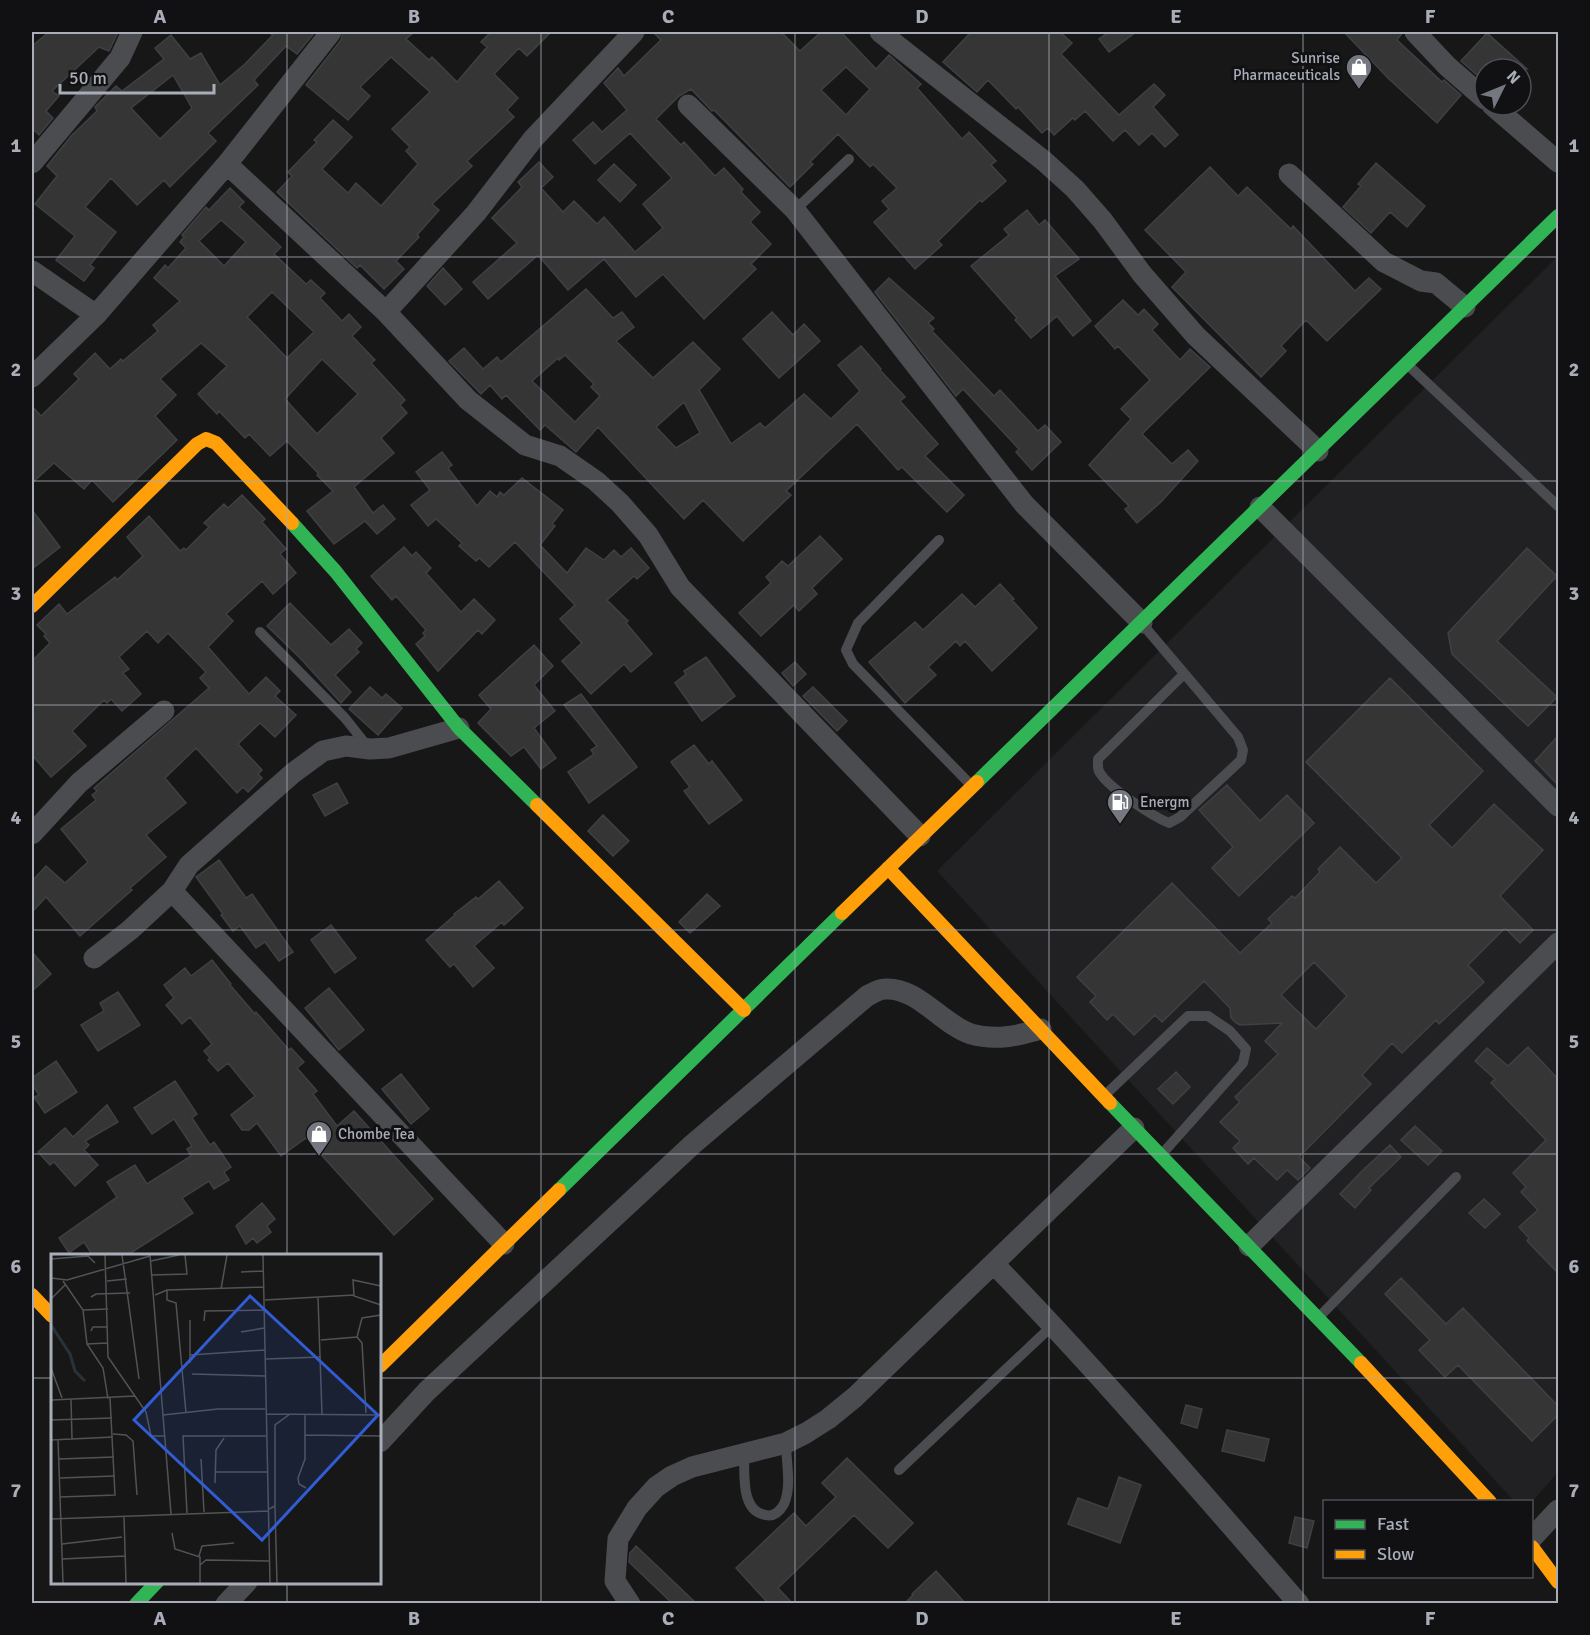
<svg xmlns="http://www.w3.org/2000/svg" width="1590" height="1635" font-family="Signika,sans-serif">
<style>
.built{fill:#212123}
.building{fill:#353536;stroke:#3f4043;stroke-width:1.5;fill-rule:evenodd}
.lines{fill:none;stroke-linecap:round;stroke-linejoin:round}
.lane{stroke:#4b4c50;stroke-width:10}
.street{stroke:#4b4c50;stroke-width:21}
.fast{stroke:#30b455;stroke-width:14}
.slow{stroke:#ff9f0a;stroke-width:14}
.grid{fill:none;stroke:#a8adb8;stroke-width:1.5;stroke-opacity:0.55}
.labels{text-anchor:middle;stroke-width:6;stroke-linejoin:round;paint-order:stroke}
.poi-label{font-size:15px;fill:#a8adb8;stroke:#111113;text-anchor:start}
.inset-river{fill:none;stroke:#2a3239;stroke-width:3}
.inset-road{fill:none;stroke:#515357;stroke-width:1.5}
.view{fill:#325cd3;fill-opacity:0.15;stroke:#325cd3;stroke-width:3}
.inset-edge{fill:none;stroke:#a8adb8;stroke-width:3}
.neatline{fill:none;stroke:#a8adb8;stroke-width:2}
.grid-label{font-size:20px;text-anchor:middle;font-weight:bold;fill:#a8adb8}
</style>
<rect width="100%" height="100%" fill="#171717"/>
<!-- built -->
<path class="built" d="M1558,256V1472L1532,1502L1514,1501L937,871Z"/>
<!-- building -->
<path class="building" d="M49,32H118L109,51L99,47L52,91L59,96L46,111L53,118L39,135L32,128V46Z
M268,32H315L297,54L286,46L254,80L258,85L208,133L216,141L170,187L164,180L137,205L111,178L85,207L116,232L90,265L94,268L84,281L56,260L75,236L35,204L57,176L47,166L72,135L97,111L95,107L116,86L122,91L164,59L155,48L171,35L190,59L201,53L220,85L245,64L273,35ZM173,75L192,108L160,139L131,108Z
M343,32H414L406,39L429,60L432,57L457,82L487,47L481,42L491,32H551L527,56L519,48L494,74L518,98L507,110L514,117L467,161L472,166L432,204L439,210L417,235L419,237L396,261L404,269L384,289L360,265L357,268L277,192L292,176L288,172L317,142L314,140L333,120L352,137L322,169L348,193L356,183L381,206L418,164L406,151L410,147L392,129L430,92L391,57L360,87L370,96L348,120L306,85L341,40Z
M653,32H781L800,51L821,32H841L876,69L889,55L921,84L917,88L962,139L969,132L996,161L991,165L1006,181L982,202L980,200L938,241L942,245L915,269L874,222L889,209L882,201L897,188L873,164L870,167L838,134L810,162L813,164L790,187L714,110L712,111L691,89L679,96L656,119L681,145L684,142L715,176L724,168L743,189L741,192L760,212L750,222L771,244L751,264L756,269L704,319L663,274L636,297L604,259L568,290L538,255L488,299L473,282L517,243L492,218L522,187L518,182L539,162L553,177L541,188L563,212L574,201L597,224L604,217L635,252L663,228L643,204L672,178L630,133L595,164L573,140L593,122L602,132L627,110L604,83L618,68L624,76L661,40ZM846,67L870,89L846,115L821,90Z
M971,32H1060L1072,43L1061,54L1119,115L1154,84L1165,95L1153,107L1178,135L1165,147L1152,133L1139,145L1125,130L1113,141L1085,111L1075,120L1073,118L1054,135L1048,128L1042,133L1018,107L1016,109L988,80L977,92L943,62Z
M1109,32H1136L1109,52L1099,39Z
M1344,32H1403L1397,40L1442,82L1444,80L1461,95L1437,123L1389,79Z
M1487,33L1527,69H1485V82L1461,61Z
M1376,163L1425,206L1407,227L1390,212L1371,233L1343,207L1361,186L1358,184Z
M614,164L636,185L620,202L598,180Z
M1210,167L1238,196L1247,187L1291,229L1293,226L1355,291L1369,278L1381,289L1327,341L1306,320L1281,346L1286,351L1261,377L1172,287L1186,272L1145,230Z
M230,188L244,202L239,207L281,247L274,254L306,284L311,280L325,293L320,298L342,321L349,314L361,327L352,336L375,360L371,363L405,400L400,405L407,413L381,438L394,453L354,487L373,513L383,505L395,519L377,534L365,521L334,544L307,511L333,491L317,475L318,473L287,441L270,456L249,434L245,438L219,411L217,414L198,394L227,366L201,343L160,379L176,395L155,416L177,440L113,502L92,480L84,489L54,463L32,483V406L41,416L79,379L74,374L95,353L110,369L121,359L123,361L158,331L153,325L180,301L154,278L165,265L168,268L186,248L180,242L184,237L182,235L206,207L209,210ZM221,220L246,242L224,266L199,241ZM272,292L314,332L287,358L247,317ZM322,359L358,394L317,434L285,399Z
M1027,210L1039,225L1045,220L1079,259L1055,276L1091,321L1073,336L1057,316L1031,338L1015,320L1017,318L971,266L1009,235L1004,229Z
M443,268L462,289L445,305L427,286Z
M889,278L934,318L928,323L934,329L932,331L994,396L1000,390L1038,431L1045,425L1061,442L1032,470L1016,452L1019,449L963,389L956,396L875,292Z
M586,289L613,318L622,312L634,327L616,341L653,378L693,342L720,369L699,390L731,444L760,423L765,428L804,394L831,419L860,391L838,365L861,346L881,369L880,370L905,397L900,401L938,444L925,456L964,495L947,512L902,467L898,470L857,424L786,491L791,495L743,541L703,500L684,519L598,427L576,452L545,425L540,430L506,395L502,399L490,385L481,394L449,361L464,348L483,369L497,357L501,362ZM565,355L594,384L591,387L600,396L575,422L532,381L558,358L559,360ZM684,402L700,433L676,448L656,427Z
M1123,300L1138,315L1144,309L1158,324L1152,330L1180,360L1190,349L1210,367L1142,434L1172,464L1188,450L1198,461L1161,502L1137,523L1125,509L1129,506L1089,465L1131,419L1121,409L1150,380L1118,346L1115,349L1095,326Z
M772,312L793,335L804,324L820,341L779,378L743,339Z
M442,452L452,465L448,468L477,506L490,491L497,497L500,492L504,495L522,478L563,510L552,524L555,526L540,545L567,573L586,548L604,560L614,550L621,557L631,548L649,568L637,579L634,576L607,600L628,621L626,623L652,654L631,672L624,664L591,694L562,661L582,643L560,619L575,605L515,542L489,567L479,558L476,561L459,546L462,543L436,519L428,526L411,505L430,490L416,472Z
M242,495L265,519L262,522L286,549L280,554L296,573L273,594L262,581L226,614L233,621L208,647L249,694L266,677L280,691L275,696L296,715L275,737L260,723L238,744L262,770L258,774L262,778L248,792L243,787L237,793L196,748L165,778L186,803L146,835L166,857L130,888L132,890L80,936L46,897L32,912V881L46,866L65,883L88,862L61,829L96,800L92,795L97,791L94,788L209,688L200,678L206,672L168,633L158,643L147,631L119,657L129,669L123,673L141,694L122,711L111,699L107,703L104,700L72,731L86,746L51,777L32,755V661L50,643L44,636L46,634L37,625L59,604L67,614L115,577L117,580L143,556L127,537L149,516L180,551L184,548L186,550L209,527L204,523L224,504L228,508Z
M32,510L60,547L32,569Z
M820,536L842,559L812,588L817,594L799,611L794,605L761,636L739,613L771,583L766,577L782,561L788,566Z
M404,547L412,556L416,552L431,568L426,573L461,612L474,599L495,620L482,634L478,630L438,671L416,644L425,636L423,633L426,630L396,596L392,600L371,576Z
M1527,548L1557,576L1497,641L1557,697L1528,726L1452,654L1448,633Z
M1000,584L1014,599L1012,600L1037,628L992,671L965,641L960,646L956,641L928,667L936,675L905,703L869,662L915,622L923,630L962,594L975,607Z
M290,603L331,645L349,629L362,643L356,649L359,652L335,675L351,692L341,703L300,658L267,626Z
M534,645L553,666L534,685L555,711L534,728L556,758L541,769L524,747L511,756L478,723L491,709L479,695Z
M706,657L735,696L702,721L675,683L686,674L684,671Z
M795,662L806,674L793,686L782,673Z
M1390,678L1483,771L1429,825L1452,848L1494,804L1543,850L1500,896L1533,930L1520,943L1505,928L1468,965L1484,982L1439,1024L1436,1020L1402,1053L1392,1043L1362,1075L1371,1084L1299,1157L1310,1168L1298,1180L1287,1170L1277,1180L1254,1158L1248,1164L1233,1148L1240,1141L1220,1122L1240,1102L1235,1097L1278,1054L1265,1041L1282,1023L1240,1025L1236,1023L1231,1018L1230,1008L1204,981L1162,1022L1155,1015L1134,1035L1113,1014L1107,1020L1090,1002L1096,996L1077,977L1172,883L1240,953L1272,923L1268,919L1292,896L1295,898L1320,872L1318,869L1340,847L1376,883L1402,858L1306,762ZM1314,962L1347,996L1316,1029L1281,995Z
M370,687L382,698L386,694L402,708L378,735L349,709Z
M813,687L847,721L837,731L803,696Z
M581,694L637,767L589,803L568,772L594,754L591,750L597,746L564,705Z
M1558,736V785L1535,761Z
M694,745L709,764L712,761L742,800L709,824L684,791L690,787L671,762Z
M337,783L348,803L325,816L313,795Z
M1227,785L1260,821L1287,795L1314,823L1239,896L1212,868L1233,847L1199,810Z
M603,815L629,841L613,856L588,831Z
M219,860L246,898L252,894L293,952L279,961L265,942L256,948L240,926L233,931L221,915L223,914L196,877Z
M499,881L523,908L504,925L502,922L474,946L494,968L473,987L454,964L450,967L426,940L455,915L454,914L476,897L478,899Z
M707,894L720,906L690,933L679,922Z
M331,925L356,958L335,973L311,940Z
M32,952L51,974L32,991Z
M212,960L231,984L230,985L255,1014L256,1012L289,1050L291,1048L304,1062L297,1068L317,1091L313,1094L337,1126L354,1111L433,1199L394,1235L306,1138L281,1156L257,1123L249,1130H242L231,1115L255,1096L228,1063L218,1071L208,1060L210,1058L204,1051L212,1044L190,1017L182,1024L166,1005L174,998L164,985L185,968L191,976Z
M329,988L364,1030L339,1050L305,1008Z
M118,992L140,1025L98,1051L81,1025L104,1011L100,1003Z
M1528,1047L1558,1079V1273L1527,1241L1529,1238L1519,1227L1538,1210L1521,1192L1526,1187L1513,1173L1546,1140L1491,1083L1495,1079L1475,1061L1487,1048L1508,1066Z
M56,1061L77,1092L45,1113L34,1097L39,1095L32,1084V1078Z
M1176,1072L1190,1087L1173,1104L1158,1089Z
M401,1074L429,1109L411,1124L382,1089Z
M175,1081L197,1114L192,1118L210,1145L214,1142L231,1167L224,1172L229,1180L214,1189L209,1181L182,1198L193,1213L126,1256H93L84,1242L69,1253L59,1238L117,1197L107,1182L135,1165L147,1184L191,1156L187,1149L192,1146L174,1119L152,1134L134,1108Z
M107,1105L118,1122L85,1141L89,1145L84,1150L98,1165L75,1186L54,1162L50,1165L38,1152L65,1128L73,1137Z
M1415,1126L1442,1151L1428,1165L1401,1140Z
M1390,1145L1401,1157L1369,1188L1371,1190L1355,1208L1340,1194L1362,1171Z
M1484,1199L1500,1214L1485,1228L1469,1213Z
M262,1203L275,1219L267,1226L271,1232L257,1243L253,1238L246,1244L236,1226Z
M1401,1278L1446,1324L1463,1308L1558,1406V1415L1532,1441L1458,1365L1445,1377L1419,1350L1430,1340L1385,1294Z
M1186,1405L1202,1409L1197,1428L1181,1423Z
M1227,1430L1269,1439L1264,1461L1222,1451Z
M847,1458L913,1523L888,1548L854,1515L778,1588L793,1604H769L736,1568L794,1513L806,1526L836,1497L822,1483Z
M1119,1477L1141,1485L1120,1543L1068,1524L1078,1498L1108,1509Z
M1295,1517L1314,1521L1307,1548L1289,1543Z
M636,1546L697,1604H673L629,1562L630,1553Z
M936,1571L966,1604H904L913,1595L912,1594Z"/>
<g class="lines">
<!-- lane -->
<path class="lane" d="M795,210L849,159
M1409,366L1558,506
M939,540L858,623L846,650L853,664L970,784
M1144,626L1238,737L1243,750L1241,760L1180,817L1169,823C1152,816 1109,788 1100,773C1097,769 1098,764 1098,759L1184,674
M260,632L345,718L368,747
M1104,1096L1188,1016H1208L1230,1031L1246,1049L1243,1063L1162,1154
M1320,1316L1456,1177
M744,1455C745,1473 740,1512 766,1515C774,1517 780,1511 784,1504C792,1486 786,1462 786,1443
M899,1470L1053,1325"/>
<!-- street -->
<path class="street" d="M880,32L1044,161L1075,189L1103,221L1142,274L1196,336L1318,451
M1415,32L1447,66L1485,99
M688,105L795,210L1024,504L1142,623
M1492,105L1558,162
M32,163L120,58L132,32
M227,164L386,312L468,400L525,445L560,456L596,481L620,503L648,535L680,587L920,836
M1289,174L1384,262L1421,281L1436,283L1465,307
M32,271L96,315
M386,312L476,213L533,139L634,32
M32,377L96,315L227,164L331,32
M1260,507L1558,806
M32,834L79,783L164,711
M172,891L504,1244
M94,958L130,930L172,891L189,865L293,773L323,751L346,746L370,749L389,748L459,728
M1249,1246L1558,943
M994,1264C1100,1373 1199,1489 1299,1604
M380,1442L427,1391L693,1144L867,996C873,993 879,989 885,989C918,987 941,1024 971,1034C995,1041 1018,1036 1041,1029
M1532,1538L1558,1510
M226,1604L247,1582
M630,1604L615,1581L618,1539L637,1508L656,1487L672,1476L692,1467L786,1443L806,1433L828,1419L855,1397L1134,1128"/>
<!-- fast -->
<path class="fast" d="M292,523L336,572L459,728L537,805
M977,782L1558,216
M1110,1103L1361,1363
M559,1190L842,913
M136,1604L157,1582"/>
<!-- slow -->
<path class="slow" d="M32,606L197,444L206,439L216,443L292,523
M537,805L744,1010
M888,868L1110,1103
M842,913L977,782
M32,1295L52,1316
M1361,1363L1490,1502
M380,1366L559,1190
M1532,1547L1558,1582"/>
</g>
<!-- grid -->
<path class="grid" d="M287,32V1256M541,32V1604M795,32V1604M1049,32V1604M1303,32V1604M32,257H1558M32,481H1558M32,705H1558M32,930H1558M32,1154H1558M32,1378H52M380,1378H1558M287,1582V1604"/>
<!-- icons -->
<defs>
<g id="shop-pin" transform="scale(1.35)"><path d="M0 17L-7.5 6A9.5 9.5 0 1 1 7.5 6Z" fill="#757880" stroke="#111113"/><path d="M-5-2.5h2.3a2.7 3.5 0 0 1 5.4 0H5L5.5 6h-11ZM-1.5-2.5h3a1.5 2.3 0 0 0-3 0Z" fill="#fff"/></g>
<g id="fuel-pin" transform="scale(1.35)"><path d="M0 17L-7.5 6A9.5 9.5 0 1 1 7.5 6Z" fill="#757880" stroke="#111113"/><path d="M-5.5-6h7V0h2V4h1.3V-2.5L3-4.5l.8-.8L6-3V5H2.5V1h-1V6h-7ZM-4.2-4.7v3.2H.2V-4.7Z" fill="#fff"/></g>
</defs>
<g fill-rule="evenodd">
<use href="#shop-pin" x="1359" y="67"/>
<use href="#fuel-pin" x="1120" y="802"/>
<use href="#shop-pin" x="319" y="1134"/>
</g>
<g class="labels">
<!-- poi labels -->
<g class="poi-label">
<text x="1340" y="63" text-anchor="end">Sunrise<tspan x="1340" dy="17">Pharmaceuticals</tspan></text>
<text x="1140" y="807">Energm</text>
<text x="338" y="1139">Chombe Tea</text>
</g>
</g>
<!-- overview -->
<g transform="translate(51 1254)">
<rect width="330" height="330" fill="#171717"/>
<path class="inset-river" d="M0,71L19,100L24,117L34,127"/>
<path class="inset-road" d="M54,1L57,103L95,158L100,182H114M71,1L88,125M99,1L120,260M212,1L219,329M0,5L37,2L44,9M100,7L128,1M190,18L212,17M101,21L136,20L134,1M0,24L16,26L99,2M12,27L32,56L36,90L52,114L57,145M56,27L76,25M330,32L302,26L303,42L330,51M170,35L176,1M116,36V46L125,49L135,159M104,41L116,36L212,33M40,43L45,40L79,39M267,44L271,160M0,45L15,30M214,46L303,41M32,56L57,55M139,66V109M153,67L154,57L213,56M40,77L42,73H56M190,78L213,74M270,86L306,83M36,90L56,89M139,101L214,96M215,105L270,103M0,114L11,144M141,120L215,122M20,145L21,185M1,146L84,142M315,159L311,89L306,83L311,64L330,61M215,160L330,161M254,160V205L247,224L248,230L255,234M112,161L167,155H214M0,166L61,164M62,180L75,181L82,187L86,241M254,181L330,182M7,185L12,329M0,186L62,183M8,205L63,203M150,205L153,258M165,218H217M9,224L64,222M164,229L165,196L173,184M9,243L64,241L59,144M224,253L226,329M218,255L224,252V171L239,160M136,259L132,182H215M73,262L75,329M0,265L217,257M121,279L124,295L149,303V329M11,290L71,283M148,302L151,292L183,289M11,305L74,302M149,311L155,306L218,307"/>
<path class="view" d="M199,42L327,161L211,286L83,166Z"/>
<rect width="330" height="330" class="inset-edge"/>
</g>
<!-- border -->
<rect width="1590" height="1635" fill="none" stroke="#111113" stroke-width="66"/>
<!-- legend -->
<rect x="1323" y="1500" width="210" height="78" fill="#111113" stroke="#4d4f55" stroke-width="1.5"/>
<rect x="1335" y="1520" width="30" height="9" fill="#30b455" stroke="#4d4f55" stroke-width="1.5"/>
<text x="1377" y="1530" font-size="18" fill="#a8adb8">Fast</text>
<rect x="1335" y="1550" width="30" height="9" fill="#ff9f0a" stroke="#4d4f55" stroke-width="1.5"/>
<text x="1377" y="1560" font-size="18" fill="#a8adb8">Slow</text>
<!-- north arrow -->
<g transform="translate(1503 87) rotate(47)"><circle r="28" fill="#111113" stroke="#4d4f55" stroke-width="1.5"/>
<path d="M0-4.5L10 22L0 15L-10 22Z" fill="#757880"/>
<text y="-9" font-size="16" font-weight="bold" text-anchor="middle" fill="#a8adb8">N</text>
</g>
<!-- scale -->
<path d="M60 84v9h154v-9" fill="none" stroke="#a8adb8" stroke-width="3"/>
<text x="69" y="84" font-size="18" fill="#a8adb8" stroke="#111113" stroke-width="4.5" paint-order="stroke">50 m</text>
<rect x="33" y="33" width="1524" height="1569" class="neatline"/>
<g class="grid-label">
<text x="160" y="23">A</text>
<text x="414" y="23">B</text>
<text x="668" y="23">C</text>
<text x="922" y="23">D</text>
<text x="1176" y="23">E</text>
<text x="1430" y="23">F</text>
<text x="16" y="152">1</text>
<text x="1574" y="152">1</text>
<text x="16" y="376">2</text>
<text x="1574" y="376">2</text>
<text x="16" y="600">3</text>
<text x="1574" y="600">3</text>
<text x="16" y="824">4</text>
<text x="1574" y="824">4</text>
<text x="16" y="1048">5</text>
<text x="1574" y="1048">5</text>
<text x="16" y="1273">6</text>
<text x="1574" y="1273">6</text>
<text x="16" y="1497">7</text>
<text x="1574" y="1497">7</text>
<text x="160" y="1625">A</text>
<text x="414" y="1625">B</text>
<text x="668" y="1625">C</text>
<text x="922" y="1625">D</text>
<text x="1176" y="1625">E</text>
<text x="1430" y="1625">F</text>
</g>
</svg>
